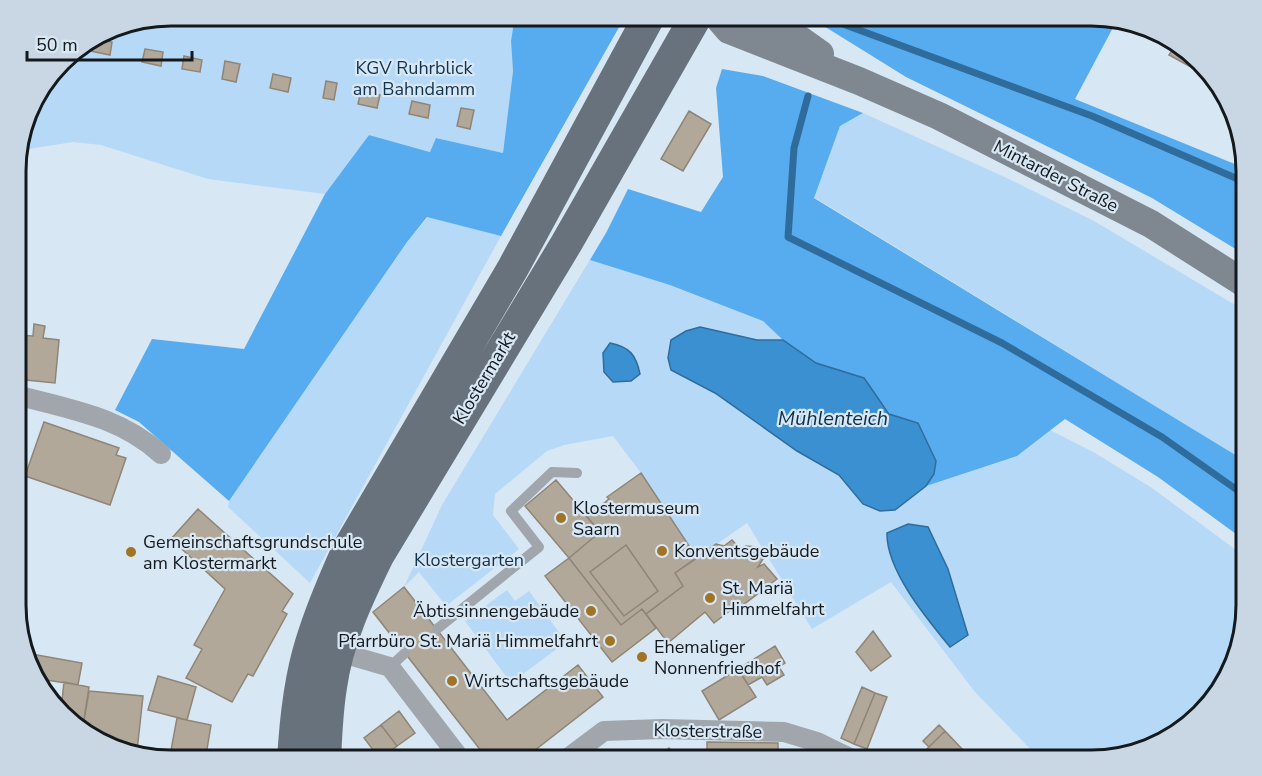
<svg xmlns="http://www.w3.org/2000/svg" width="1262" height="776" font-family="'Nunito Sans',sans-serif">
<style>
.green{fill:#b6d9f7}
.forest{fill:#57acef}
.water{fill:#3b90d2;stroke:#2f6c9c;stroke-width:1.5}
.lines{fill:none;stroke-linecap:round;stroke-linejoin:round}
.stream{stroke:#2f6c9c;stroke-width:7}
.building{fill:#b2a899;stroke:#8f8577;stroke-width:1.5;fill-rule:evenodd}
.service{stroke:#a0a6ac;stroke-width:10}
.minor{stroke:#a0a6ac;stroke-width:20}
.secondary{stroke:#7f8890;stroke-width:28}
.primary{stroke:#67727c;stroke-width:32}
.poi-dot{fill:#a17425;stroke:#d8e7f4;stroke-width:2}
.labels{text-anchor:middle;stroke-width:4.5;stroke-linejoin:round;paint-order:stroke}
.park-label{font-size:18px;fill:#10344f;stroke:#d8e7f4}
.street-label{font-size:18px;fill:#14191d;stroke:#d8e7f4}
.poi-label{font-size:18px;fill:#14191d;stroke:#d8e7f4;text-anchor:start}
.water-label{font-size:20px;font-style:italic;fill:#0b2f4a;stroke:#d8e7f4}
.rim{fill:none;stroke:#14191d;stroke-width:3}
</style>
<rect width="100%" height="100%" fill="#d8e7f4"/>
<!-- green -->
<path class="green" d="M171,15H515L511,41L513,71L503,153L437,138L431,152L369,135L325,194L208,179L101,145L73,142L16,151L31,101L68,54L111,27Z
M863,113L1009,179L1094,221L1247,312V462L814,197L840,126Z
M428,217L501,236L310,583L228,507L229,501L407,242Z
M606,233L1050,430L1095,453L1152,488L1247,558V615L1221,692L1170,740L1101,761H1042L975,692L891,582L812,629L747,523L697,558L641,473L613,436L564,445L547,451L495,494L493,515L519,549L446,606L419,572L404,587L442,505Z
M507,590L515,601L529,591L566,642L511,683L465,621Z"/>
<!-- forest -->
<path class="forest" d="M515,15H618L622,22L501,236L427,217L407,242L229,501L139,422L115,410L152,339L244,349L325,194L369,135L430,152L436,138L503,153L513,71L511,41Z
M806,15H1092L1116,22L1075,99L1247,169V256L1152,198L906,77Z
M722,69L763,76L863,113L840,126L814,198L1247,462V542L1158,477L1065,419L1017,456L926,486L934,474L864,378L816,363L783,340L763,321L670,285L590,260L606,233L628,189L701,212L723,177L716,88Z"/>
<!-- water -->
<path class="water" d="M700,327L757,340H783L816,363L864,378L889,414L918,423L936,461L934,474L926,486L895,510L880,511L863,504L839,475L797,451L715,393L671,370L668,358L671,340L686,331Z
M610,343C630,347 636,355 640,374L631,381L613,382L604,372L603,353Z
M908,524L928,527L948,569L968,635L950,647C927,619 886,570 887,533Z"/>
<g class="lines">
<!-- stream -->
<path class="stream" d="M832,20L1092,116L1247,183
M808,96L794,148L788,237L1002,343L1162,437L1247,497"/>
</g>
<!-- building -->
<path class="building" d="M93,38L112,42L110,55L90,51Z
M1178,41L1210,75L1209,77L1169,55Z
M145,49L163,52L161,66L142,62Z
M184,56L202,60L200,72L182,69Z
M225,61L240,64L236,82L222,79Z
M273,74L291,78L288,92L270,88Z
M326,81L337,83L334,100L323,98Z
M361,91L380,95L377,108L358,104Z
M412,101L430,105L428,118L409,114Z
M461,108L474,110L470,129L457,126Z
M689,111L711,124L683,171L661,159Z
M34,324L45,326L43,338L59,340L55,383L16,379V335L33,336Z
M44,422L119,448L116,455L126,458L110,505L25,476Z
M641,473L697,558L675,573L683,586L646,614L642,609L621,625L569,558L600,532L587,517L609,499L607,497ZM626,545L658,591L624,616L590,572Z
M556,480L600,532L569,558L525,506Z
M198,509L293,594L282,611L287,614L253,676L248,674L232,702L186,678L202,649L194,645L225,589L171,539Z
M732,540L740,549L746,546L757,547L763,559L758,567L764,564L777,579L734,612L732,609L714,623L705,612L668,643L646,614L683,586L675,573L716,544L724,546Z
M626,545L658,591L624,616L590,572Z
M569,558L621,625L642,609L656,628L612,662L545,576Z
M404,587L507,720L578,665L603,697L521,761H489L373,612Z
M873,631L891,656L871,671L856,652Z
M775,646L785,663L779,667L784,675L767,685L762,677L748,685L738,669Z
M26,653L82,663L78,685L34,678Z
M738,669L756,697L719,720L702,691Z
M158,676L196,687L187,720L148,710Z
M64,682L89,687L82,732L61,710Z
M862,687L875,693L854,744L841,738Z
M89,691L143,696L137,751L84,735L82,732Z
M875,693L887,697L867,749L854,744Z
M399,711L415,733L397,746L381,725Z
M177,718L211,725L205,761H169Z
M381,725L397,746L380,759L364,738Z
M939,725L945,731L929,747L923,741Z
M945,731L964,751L954,761H925L920,756Z
M707,742L778,743V761H707Z
M669,748L679,761H652Z
M433,753L439,761H423Z"/>
<g class="lines">
<!-- service -->
<path class="service" d="M437,629L539,547L511,511L552,472L577,473
M390,667L405,653"/>
<!-- minor -->
<path class="minor" d="M16,397H24C74,410 121,418 161,454
M328,649L390,667L462,761
M564,761L604,731L662,729L784,732L817,742L856,761"/>
<!-- secondary -->
<path class="secondary" d="M716,15L729,30L859,81L939,116L1151,224L1247,285
M765,15L820,54"/>
<!-- primary -->
<path class="primary" d="M293,761C295,724 300,678 311,643C321,610 334,580 348,549L513,268L650,15
M325,761C326,736 327,711 331,687C337,641 358,597 378,556L566,244L697,15"/>
</g>
<!-- markers -->
<g class="poi-dot">
<circle cx="561" cy="518" r="6"/>
<circle cx="662" cy="551" r="6"/>
<circle cx="131" cy="552" r="6"/>
<circle cx="710" cy="598" r="6"/>
<circle cx="591" cy="611" r="6"/>
<circle cx="610" cy="641" r="6"/>
<circle cx="642" cy="657" r="6"/>
<circle cx="452" cy="681" r="6"/>
</g>
<g class="labels">
<!-- park labels -->
<g class="park-label">
<text x="414" y="74">KGV Ruhrblick<tspan x="414" dy="21">am Bahndamm</tspan></text>
<text x="469" y="566">Klostergarten</text>
</g>
<!-- street labels -->
<g class="street-label">
<text transform="translate(1056 176) rotate(27)" y="6">Mintarder Straße</text>
<text transform="translate(484 378) rotate(-59)" y="6">Klostermarkt</text>
<text transform="translate(708 731) rotate(1)" y="6">Klosterstraße</text>
</g>
<!-- poi labels -->
<g class="poi-label">
<text x="573" y="514">Klostermuseum<tspan x="573" dy="21">Saarn</tspan></text>
<text x="143" y="548">Gemeinschaftsgrundschule<tspan x="143" dy="21">am Klostermarkt</tspan></text>
<text x="674" y="557">Konventsgebäude</text>
<text x="722" y="594">St. Mariä<tspan x="722" dy="21">Himmelfahrt</tspan></text>
<text x="579" y="617" text-anchor="end">Äbtissinnengebäude</text>
<text x="598" y="647" text-anchor="end">Pfarrbüro St. Mariä Himmelfahrt</text>
<text x="654" y="653">Ehemaliger<tspan x="654" dy="21">Nonnenfriedhof</tspan></text>
<text x="464" y="687">Wirtschaftsgebäude</text>
</g>
<!-- water labels -->
<g class="water-label">
<text x="833" y="425">Mühlenteich</text>
</g>
</g>
<!-- crop -->
<path d="M0 0H1262V776H0ZM171 26H1091A145 145 0 0 1 1236 171V605A145 145 0 0 1 1091 750H171A145 145 0 0 1 26 605V171A145 145 0 0 1 171 26Z" fill="#c8d7e3" fill-rule="evenodd"/>
<path class="rim" d="M171 26H1091A145 145 0 0 1 1236 171V605A145 145 0 0 1 1091 750H171A145 145 0 0 1 26 605V171A145 145 0 0 1 171 26Z"/>
<!-- scale -->
<path d="M27 51v9h165v-9" fill="none" stroke="#14191d" stroke-width="3"/>
<text x="36" y="51" font-size="18" fill="#14191d" stroke="#d8e7f4" stroke-width="4.5" paint-order="stroke">50 m</text>
</svg>
